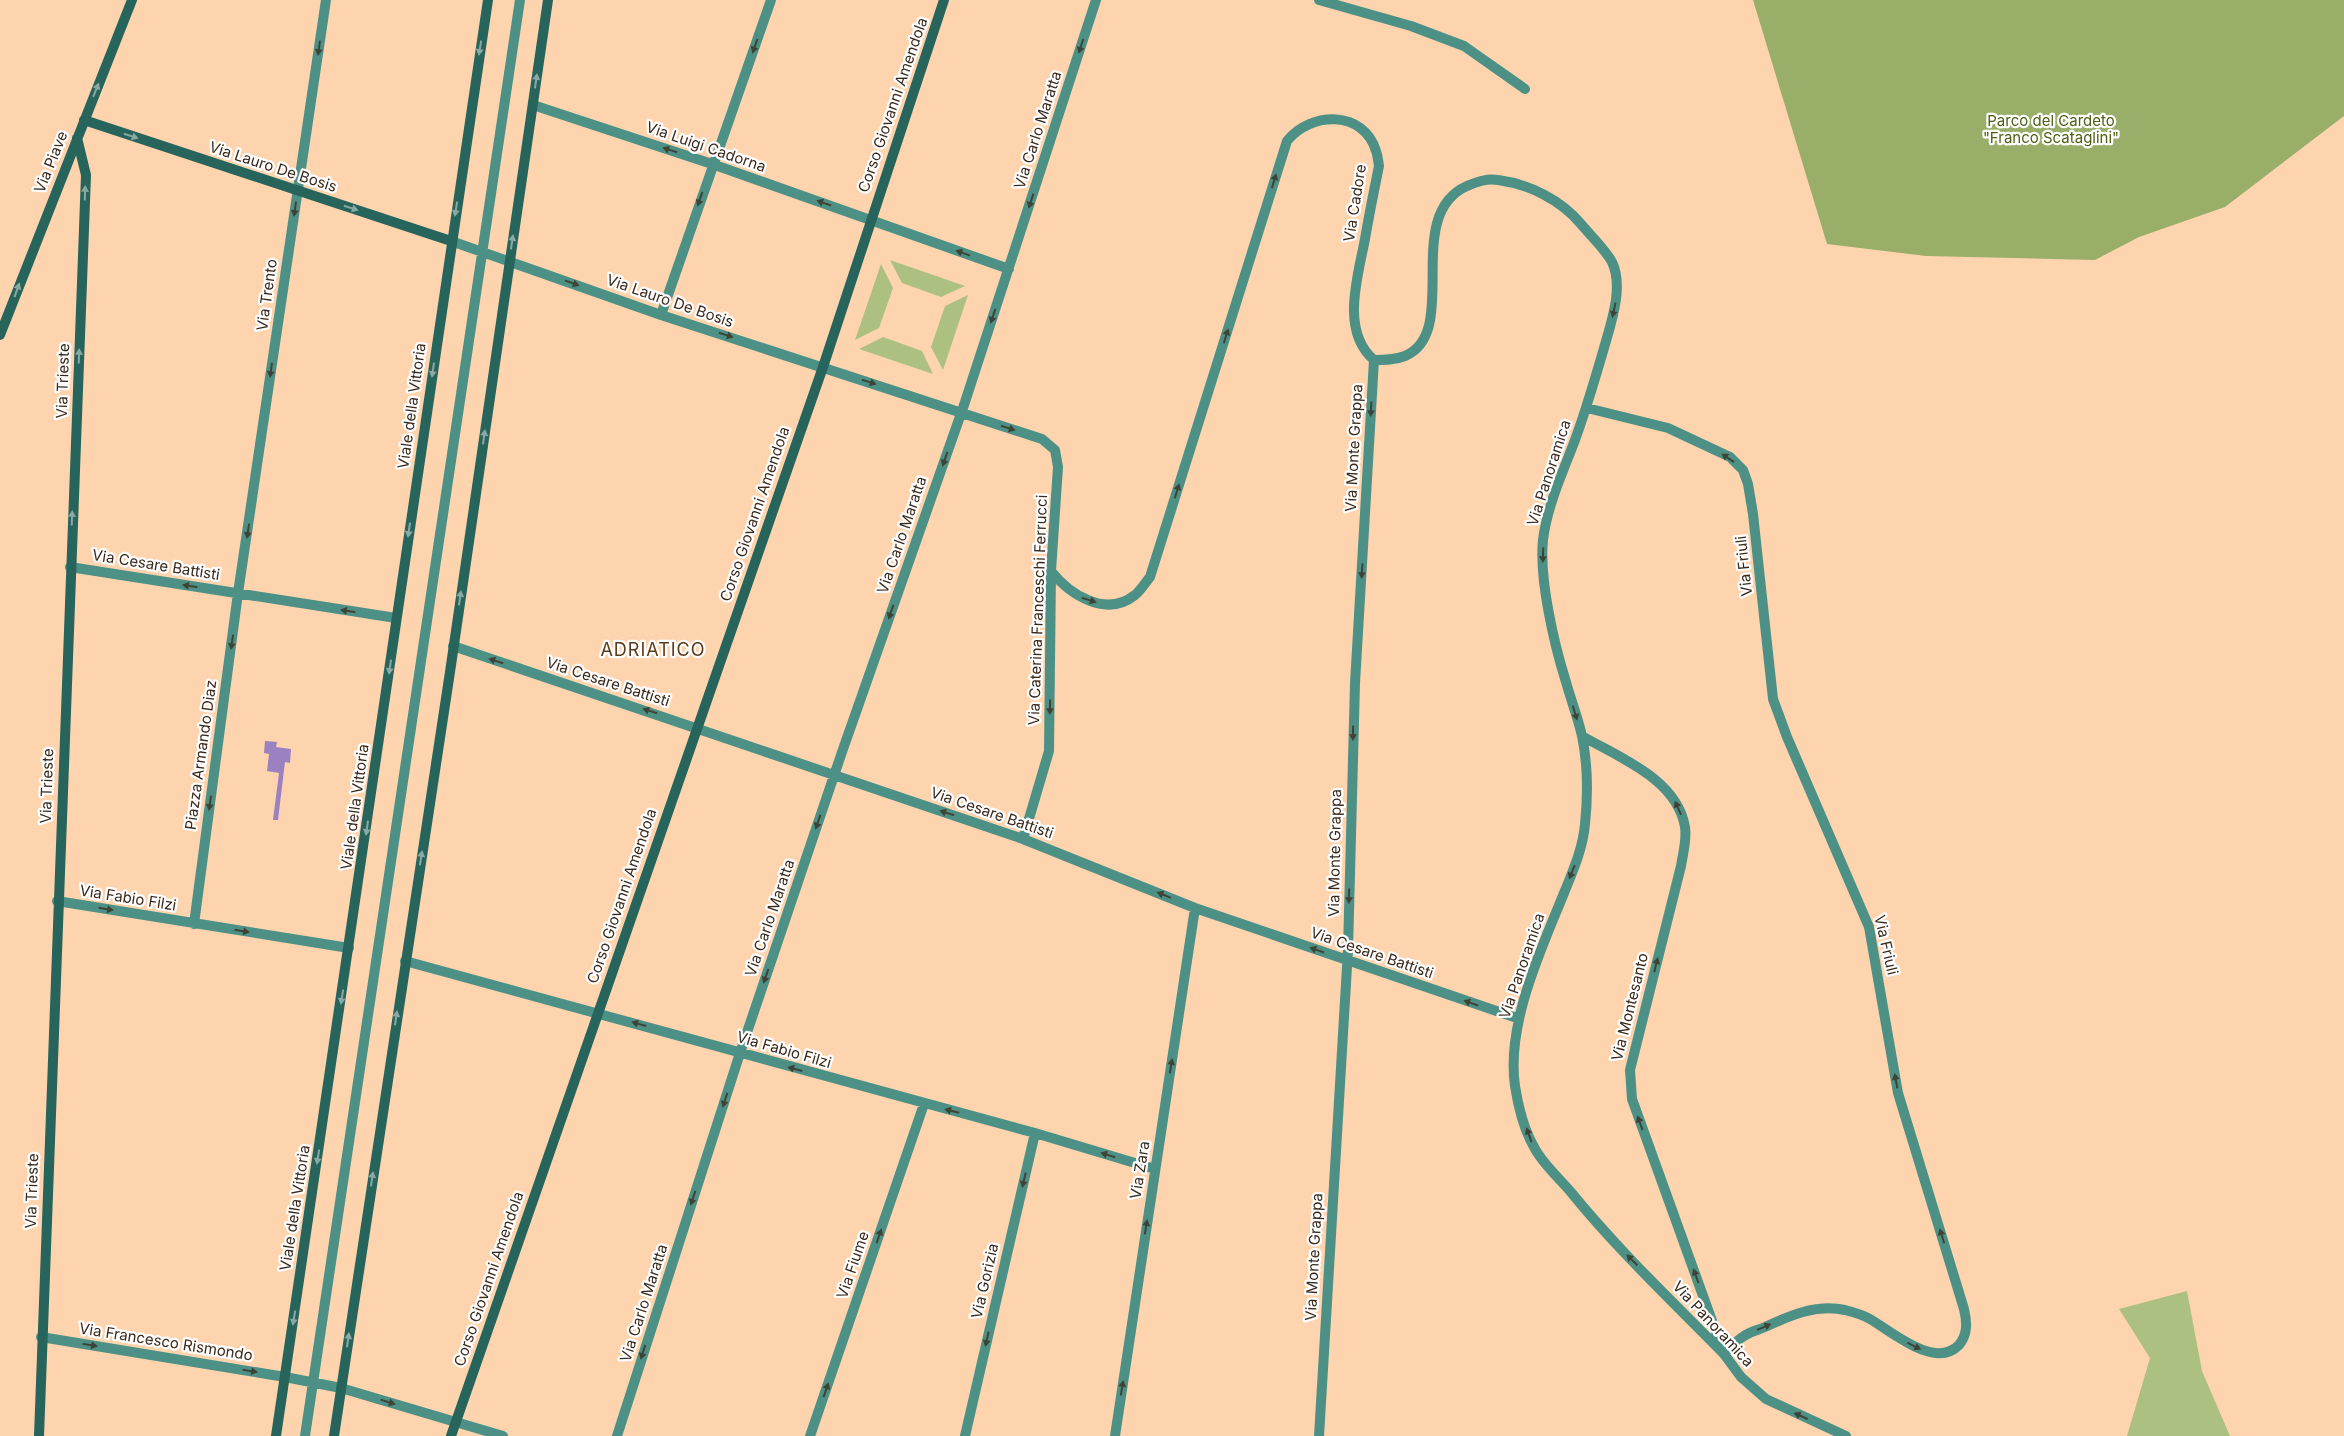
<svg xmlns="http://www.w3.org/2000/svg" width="2344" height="1436" font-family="Inter,sans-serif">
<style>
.green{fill:#acc082}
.forest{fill:#99ae69}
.water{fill:#9c81c1}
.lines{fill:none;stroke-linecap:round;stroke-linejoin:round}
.street{stroke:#4d9186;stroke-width:10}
.secondary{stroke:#27645b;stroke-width:10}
.oneway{fill:#3f4336}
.oneway2{fill:#88a9a4}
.labels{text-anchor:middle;stroke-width:4.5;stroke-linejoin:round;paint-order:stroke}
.street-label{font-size:15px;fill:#3a291b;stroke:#fefefe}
.park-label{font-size:15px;fill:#4d6013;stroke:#fefefe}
.quarter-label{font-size:18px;letter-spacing:1px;fill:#5d3b19;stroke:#fefefe}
</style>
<rect width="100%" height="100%" fill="#fed4af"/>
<!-- green -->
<path class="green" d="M890,260L965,286L941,297L902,283Z
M881,264L893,288L879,328L855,340Z
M968,295L943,370L931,347L945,306Z
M883,337L922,351L933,374L859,349Z
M2187,1291L2202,1371L2230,1436H2127L2150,1358L2119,1309Z"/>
<!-- forest -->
<path class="forest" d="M1753,0H2344V116L2225,207L2139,237L2095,260L1926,256L1827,244Z"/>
<!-- water -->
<path class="water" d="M265,741L277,742L276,747L291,749L290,763L285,762L278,820H273L279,773L267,771L269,754L264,753Z"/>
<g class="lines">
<!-- street -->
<path class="street" d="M1319,0L1411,26L1464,46L1525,89
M533,105L712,164L1009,269
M451,241L661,315L1042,439L1055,450L1058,467L1051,571L1049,751L1023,839
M661,315L771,0
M70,567L396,618
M1051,571C1070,595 1106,618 1135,595C1141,590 1145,583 1150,577L1287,141C1311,111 1364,110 1376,151C1378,156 1378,161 1379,166C1374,191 1369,215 1365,239C1358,276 1340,331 1374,360C1385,360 1395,360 1405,356C1462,332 1401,215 1467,186C1477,182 1487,178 1498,180C1529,184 1561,200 1581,224C1591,236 1605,249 1612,262C1624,287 1611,323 1604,348C1595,379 1586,410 1575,440C1563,472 1547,506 1543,540C1539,579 1554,644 1566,682C1571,700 1578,718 1582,736C1588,765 1588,795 1585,824C1583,848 1573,871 1564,893C1541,950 1506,1024 1515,1086C1518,1105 1524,1130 1534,1147C1542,1163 1558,1177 1570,1191C1617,1249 1672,1301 1724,1354L1741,1377L1766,1399L1846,1436
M453,646L1023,839L1195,908L1517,1018
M1582,736C1620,758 1677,779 1685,827C1687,840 1683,853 1681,866L1630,1070L1632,1099L1724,1354C1730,1348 1737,1340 1744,1336C1750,1332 1758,1330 1765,1327C1791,1315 1816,1304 1845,1310C1853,1312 1863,1315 1870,1319C1891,1331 1935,1370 1959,1345C1968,1334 1967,1322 1964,1309L1898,1093L1869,927L1787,737L1773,699L1753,514L1748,484L1743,470L1730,457L1668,428L1587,408
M57,901L349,948
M194,924L238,593L326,0
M405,961L1035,1133L1155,1169
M41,1337L285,1377L341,1388L503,1436
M305,1436L520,0
M617,1436L740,1053L842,752L964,405L1096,0
M810,1436L924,1104
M965,1436L1035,1133
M1115,1436L1195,908
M1319,1436L1348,950L1355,683L1374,360"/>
<!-- secondary -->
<path class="secondary" d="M84,120L451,241
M0,335L132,0
M39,1436L86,175L77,138
M276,1436L488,0
M334,1436L450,672L548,0
M451,1436L823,367L944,0"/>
</g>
<!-- one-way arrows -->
<defs><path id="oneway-solid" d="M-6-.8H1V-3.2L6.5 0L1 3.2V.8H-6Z" transform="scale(1.25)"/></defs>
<g class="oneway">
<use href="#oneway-solid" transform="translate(755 46) rotate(110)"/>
<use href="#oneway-solid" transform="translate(1081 46) rotate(108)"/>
<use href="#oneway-solid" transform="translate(319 48) rotate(98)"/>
<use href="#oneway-solid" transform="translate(670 150) rotate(-162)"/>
<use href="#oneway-solid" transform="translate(1274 181) rotate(-73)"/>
<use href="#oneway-solid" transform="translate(700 199) rotate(109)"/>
<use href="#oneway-solid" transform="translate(1031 201) rotate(108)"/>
<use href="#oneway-solid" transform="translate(824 203) rotate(-161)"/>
<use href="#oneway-solid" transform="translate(295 209) rotate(98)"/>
<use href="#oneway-solid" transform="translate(963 253) rotate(-160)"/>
<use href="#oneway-solid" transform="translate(572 283) rotate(19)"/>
<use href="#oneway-solid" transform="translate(1614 310) rotate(102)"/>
<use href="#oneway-solid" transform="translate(993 316) rotate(108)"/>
<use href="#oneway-solid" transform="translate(726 335) rotate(18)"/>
<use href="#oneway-solid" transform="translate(1226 336) rotate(-73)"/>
<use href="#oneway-solid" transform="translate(271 370) rotate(98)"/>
<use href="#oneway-solid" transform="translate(869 382) rotate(18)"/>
<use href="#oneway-solid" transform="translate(1371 409) rotate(93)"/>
<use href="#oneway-solid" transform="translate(1008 428) rotate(18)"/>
<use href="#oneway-solid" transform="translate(1728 458) rotate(-146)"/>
<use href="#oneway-solid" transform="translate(945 459) rotate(109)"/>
<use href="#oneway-solid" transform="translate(1177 491) rotate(-73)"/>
<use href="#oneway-solid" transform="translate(248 531) rotate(98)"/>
<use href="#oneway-solid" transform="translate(1543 555) rotate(92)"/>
<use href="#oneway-solid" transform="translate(1362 571) rotate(94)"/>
<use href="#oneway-solid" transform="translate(190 586) rotate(-171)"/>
<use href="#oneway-solid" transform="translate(1089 600) rotate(17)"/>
<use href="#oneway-solid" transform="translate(348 611) rotate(-171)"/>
<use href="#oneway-solid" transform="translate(891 612) rotate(109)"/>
<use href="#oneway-solid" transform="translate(232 642) rotate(98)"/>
<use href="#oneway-solid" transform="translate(496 661) rotate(-162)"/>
<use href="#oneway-solid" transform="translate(1050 707) rotate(91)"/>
<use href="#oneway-solid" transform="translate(650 711) rotate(-162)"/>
<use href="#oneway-solid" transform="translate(1575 713) rotate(73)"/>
<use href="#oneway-solid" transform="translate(1353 733) rotate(91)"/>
<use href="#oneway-solid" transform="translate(210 803) rotate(98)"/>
<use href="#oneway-solid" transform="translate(1678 808) rotate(-114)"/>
<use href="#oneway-solid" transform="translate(947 813) rotate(-162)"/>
<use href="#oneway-solid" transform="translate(818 822) rotate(109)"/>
<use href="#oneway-solid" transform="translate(1572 872) rotate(112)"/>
<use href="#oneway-solid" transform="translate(1164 895) rotate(-158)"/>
<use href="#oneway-solid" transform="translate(1349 896) rotate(91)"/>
<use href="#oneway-solid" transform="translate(106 909) rotate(9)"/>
<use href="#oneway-solid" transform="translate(242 931) rotate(9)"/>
<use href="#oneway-solid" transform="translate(1317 950) rotate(-161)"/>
<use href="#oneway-solid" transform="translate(1656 965) rotate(-76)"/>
<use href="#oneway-solid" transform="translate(766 976) rotate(109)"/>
<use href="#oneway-solid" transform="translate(1471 1003) rotate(-161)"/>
<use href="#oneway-solid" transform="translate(639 1024) rotate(-164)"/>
<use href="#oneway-solid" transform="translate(1171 1066) rotate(-81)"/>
<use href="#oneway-solid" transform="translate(795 1069) rotate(-165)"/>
<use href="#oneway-solid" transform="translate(1896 1081) rotate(-100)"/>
<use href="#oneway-solid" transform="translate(725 1100) rotate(108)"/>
<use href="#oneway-solid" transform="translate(952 1111) rotate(-166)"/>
<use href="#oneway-solid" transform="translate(1640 1123) rotate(-110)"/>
<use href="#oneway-solid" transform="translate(1529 1135) rotate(-110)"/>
<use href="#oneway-solid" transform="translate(1108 1155) rotate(-163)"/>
<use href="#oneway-solid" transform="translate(1024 1180) rotate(103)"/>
<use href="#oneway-solid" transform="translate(693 1198) rotate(108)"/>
<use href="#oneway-solid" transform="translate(1146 1227) rotate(-81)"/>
<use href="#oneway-solid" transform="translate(879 1236) rotate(-71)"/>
<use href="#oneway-solid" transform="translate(1942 1236) rotate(-107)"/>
<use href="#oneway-solid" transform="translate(1632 1260) rotate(-135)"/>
<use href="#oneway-solid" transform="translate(1696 1276) rotate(-110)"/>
<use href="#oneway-solid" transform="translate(1764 1327) rotate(-23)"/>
<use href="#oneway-solid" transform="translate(987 1339) rotate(103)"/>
<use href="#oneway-solid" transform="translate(90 1345) rotate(9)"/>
<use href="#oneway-solid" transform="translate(1914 1346) rotate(26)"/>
<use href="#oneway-solid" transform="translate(643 1352) rotate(108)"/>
<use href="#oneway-solid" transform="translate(250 1371) rotate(9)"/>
<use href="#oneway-solid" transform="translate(1122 1388) rotate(-81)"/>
<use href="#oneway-solid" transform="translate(826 1390) rotate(-71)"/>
<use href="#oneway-solid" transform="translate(388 1402) rotate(17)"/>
<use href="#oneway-solid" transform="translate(1801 1416) rotate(-156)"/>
</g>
<g class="oneway2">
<use href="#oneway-solid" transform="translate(480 48) rotate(99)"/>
<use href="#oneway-solid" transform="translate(536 81) rotate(-82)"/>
<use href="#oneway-solid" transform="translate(96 90) rotate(-68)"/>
<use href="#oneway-solid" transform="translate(131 136) rotate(18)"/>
<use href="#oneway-solid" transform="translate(85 193) rotate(-88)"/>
<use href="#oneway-solid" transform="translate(351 208) rotate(18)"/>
<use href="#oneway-solid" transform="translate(456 209) rotate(99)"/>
<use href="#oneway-solid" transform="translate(512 242) rotate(-82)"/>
<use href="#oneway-solid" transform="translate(17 290) rotate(-70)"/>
<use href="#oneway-solid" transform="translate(79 356) rotate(-88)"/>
<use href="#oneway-solid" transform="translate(433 370) rotate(98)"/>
<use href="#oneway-solid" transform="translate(484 437) rotate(-82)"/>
<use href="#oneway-solid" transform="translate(72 518) rotate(-88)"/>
<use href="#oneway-solid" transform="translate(409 530) rotate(98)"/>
<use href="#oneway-solid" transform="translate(460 598) rotate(-82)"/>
<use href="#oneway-solid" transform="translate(390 667) rotate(98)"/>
<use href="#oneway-solid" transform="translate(367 828) rotate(98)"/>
<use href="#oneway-solid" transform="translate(421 858) rotate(-81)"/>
<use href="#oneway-solid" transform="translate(342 997) rotate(99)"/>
<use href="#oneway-solid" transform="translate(396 1018) rotate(-82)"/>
<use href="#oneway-solid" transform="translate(318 1157) rotate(99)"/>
<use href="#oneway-solid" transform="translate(372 1179) rotate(-82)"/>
<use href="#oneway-solid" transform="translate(294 1318) rotate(99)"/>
<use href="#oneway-solid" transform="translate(348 1340) rotate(-82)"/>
</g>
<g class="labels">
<!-- street labels -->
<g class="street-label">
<text transform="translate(893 105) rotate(-71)" y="5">Corso Giovanni Amendola</text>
<text transform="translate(1038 130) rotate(-72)" y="5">Via Carlo Maratta</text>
<text transform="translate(706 147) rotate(19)" y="5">Via Luigi Cadorna</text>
<text transform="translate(51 162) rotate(-68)" y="5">Via Piave</text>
<text transform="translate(273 167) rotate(18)" y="5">Via Lauro De Bosis</text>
<text transform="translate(1355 203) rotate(-81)" y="5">Via Cadore</text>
<text transform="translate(267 295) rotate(-82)" y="5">Via Trento</text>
<text transform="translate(670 301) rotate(19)" y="5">Via Lauro De Bosis</text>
<text transform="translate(63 381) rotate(-88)" y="5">Via Trieste</text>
<text transform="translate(412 406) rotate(-82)" y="5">Viale della Vittoria</text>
<text transform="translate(1354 448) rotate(-87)" y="5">Via Monte Grappa</text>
<text transform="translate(1549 473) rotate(-72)" y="5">Via Panoramica</text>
<text transform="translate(755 514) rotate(-71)" y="5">Corso Giovanni Amendola</text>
<text transform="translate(902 535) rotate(-71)" y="5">Via Carlo Maratta</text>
<text transform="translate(156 565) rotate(9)" y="5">Via Cesare Battisti</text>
<text transform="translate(1744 566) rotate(-96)" y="5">Via Friuli</text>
<text transform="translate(1038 610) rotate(-88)" y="5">Via Caterina Franceschi Ferrucci</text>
<text transform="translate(608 682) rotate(18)" y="5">Via Cesare Battisti</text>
<text transform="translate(201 755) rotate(-82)" y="5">Piazza Armando Diaz</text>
<text transform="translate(47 786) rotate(-88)" y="5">Via Trieste</text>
<text transform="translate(355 807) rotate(-82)" y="5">Viale della Vittoria</text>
<text transform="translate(992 813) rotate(19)" y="5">Via Cesare Battisti</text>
<text transform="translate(1335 853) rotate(-89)" y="5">Via Monte Grappa</text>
<text transform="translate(622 896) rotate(-71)" y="5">Corso Giovanni Amendola</text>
<text transform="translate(128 898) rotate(9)" y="5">Via Fabio Filzi</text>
<text transform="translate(770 918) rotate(-71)" y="5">Via Carlo Maratta</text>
<text transform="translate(1886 945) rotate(77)" y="5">Via Friuli</text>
<text transform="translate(1372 953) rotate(19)" y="5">Via Cesare Battisti</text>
<text transform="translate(1522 966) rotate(-71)" y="5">Via Panoramica</text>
<text transform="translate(1630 1007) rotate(-76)" y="5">Via Montesanto</text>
<text transform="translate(784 1050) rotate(16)" y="5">Via Fabio Filzi</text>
<text transform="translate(1140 1170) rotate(-81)" y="5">Via Zara</text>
<text transform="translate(32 1191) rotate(-88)" y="5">Via Trieste</text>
<text transform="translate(295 1208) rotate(-81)" y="5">Viale della Vittoria</text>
<text transform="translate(1314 1257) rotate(-87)" y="5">Via Monte Grappa</text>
<text transform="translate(853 1265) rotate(-71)" y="5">Via Fiume</text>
<text transform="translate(489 1279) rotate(-71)" y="5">Corso Giovanni Amendola</text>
<text transform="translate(985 1281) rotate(-77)" y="5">Via Gorizia</text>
<text transform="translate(644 1303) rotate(-72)" y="5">Via Carlo Maratta</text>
<text transform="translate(1713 1324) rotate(47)" y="5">Via Panoramica</text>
<text transform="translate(166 1342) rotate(9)" y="5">Via Francesco Rismondo</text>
</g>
<!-- park labels -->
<g class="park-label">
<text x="2051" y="126">Parco del Cardeto<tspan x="2051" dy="17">"Franco Scataglini"</tspan></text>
</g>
<!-- quarter labels -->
<g class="quarter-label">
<text x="653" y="656">ADRIATICO</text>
</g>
</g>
</svg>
